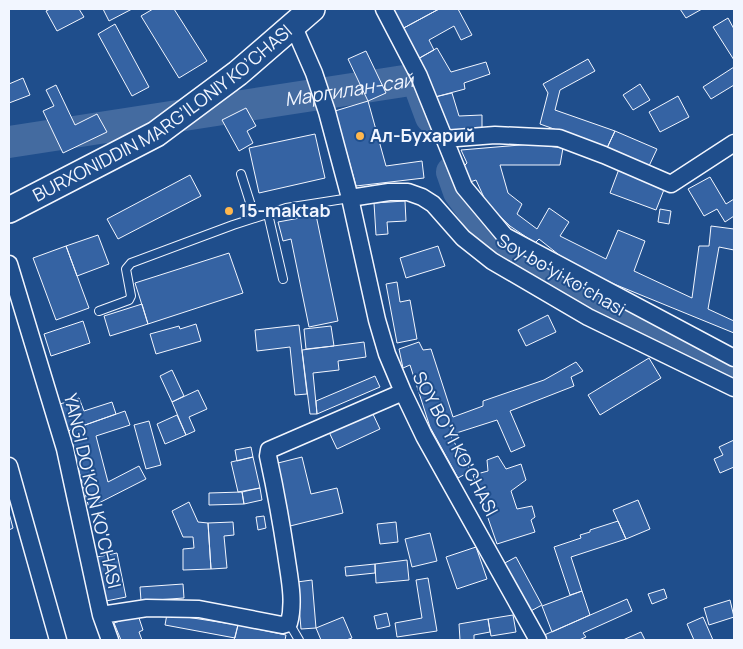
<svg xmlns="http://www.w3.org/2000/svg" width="743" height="649" font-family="Manrope,sans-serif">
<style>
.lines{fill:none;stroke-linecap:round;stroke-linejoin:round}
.river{stroke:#446ba0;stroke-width:32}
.building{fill:#3563a3;stroke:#f2f6ff}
.service-casing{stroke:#f2f6ff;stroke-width:10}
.minor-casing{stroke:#f2f6ff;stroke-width:19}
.primary-casing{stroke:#f2f6ff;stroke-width:28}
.service{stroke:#1f4e8c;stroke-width:8}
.minor{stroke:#1f4e8c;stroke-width:16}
.primary{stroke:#1f4e8c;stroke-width:25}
.poi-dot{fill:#ffb74d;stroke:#1f4e8c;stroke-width:2}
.labels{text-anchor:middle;stroke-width:4;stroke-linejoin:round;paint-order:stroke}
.street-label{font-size:18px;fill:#f2f6ff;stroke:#1f4e8c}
.poi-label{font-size:18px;font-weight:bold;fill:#f2f6ff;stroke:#1f4e8c;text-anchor:start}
.water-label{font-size:19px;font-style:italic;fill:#f2f6ff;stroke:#1f4e8c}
</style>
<rect width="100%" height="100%" fill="#1f4e8c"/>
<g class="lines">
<!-- river -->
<g class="river">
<path id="s1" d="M9,142L417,79L431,117"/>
<path d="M452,172L459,192L499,246L734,372"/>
</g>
</g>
<!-- building -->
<path class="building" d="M50,9H79L84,17L57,31L46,11Z
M103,9H132L109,21Z
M153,9H174L207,61L179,78L141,16Z
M389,9H439L400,30Z
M439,9H458L472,35L461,40L454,26L429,40L434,50L416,60L400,30Z
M680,9H702L686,18Z
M728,18L734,29V60L713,27Z
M115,24L149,87L132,96L98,34Z
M437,48L451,72L486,62L490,74L464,83L465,89L435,97L416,60Z
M366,51L386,93L368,101L348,59Z
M588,59L595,71L560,90L555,110L615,131L607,148L540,124L548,93L543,84Z
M734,67V85L711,99L703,87Z
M23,78L30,95L9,103V84Z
M640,84L650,100L633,110L623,95Z
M56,85L75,125L97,114L107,132L63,153L43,111L54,106L46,90Z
M452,93L459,116L482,115V131L446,132L435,97Z
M678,96L689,117L660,132L649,112Z
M368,101L386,166L422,161L424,178L356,186L335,111Z
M246,108L256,126L247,131L253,143L239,151L222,120Z
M615,131L657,149L649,166L607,148Z
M315,134L325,178L259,193L249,148Z
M532,144L563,148L560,165H500L508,193L522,204L517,214L537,229L549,208L569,222L560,236L606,259L618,230L645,241L634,271L692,298L699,246H709L711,226L734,229V250L719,247L708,309L734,321V333L614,284L568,262L539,239L535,243L510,226L487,204L476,180L470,182L464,166L467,163L461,150Z
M619,169L665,187L656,210L610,193Z
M190,175L201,196L118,239L107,219Z
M710,177L726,204L734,199V216L725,222L717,209L704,216L688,189Z
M405,201L406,221L387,222L388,234L376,235L374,203Z
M660,209L671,211L669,224L658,222Z
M316,215L338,321L309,327L291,239L283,241L278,222Z
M98,235L109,264L77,276L66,246Z
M66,246L89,308L56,320L33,258Z
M438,246L445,266L406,278L400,258Z
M229,253L243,293L148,324L135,283Z
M397,282L400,302L410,300L417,339L397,343L386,284Z
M142,304L148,324L110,336L104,316Z
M548,315L556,332L526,346L518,330Z
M83,321L90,343L51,356L44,334Z
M196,324L201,341L156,354L150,334L179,326L180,329Z
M299,325L307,394L295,395L290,347L257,351L255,330Z
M331,326L334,346L306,349L304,329Z
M364,342L366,357L338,361L339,370L313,373L317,414H310L302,350Z
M419,342L423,350L431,349L453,417L483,406V401L544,380L576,362L583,371L571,377L574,386L510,411L525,446L511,452L497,420L450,435L471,471L458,478L430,427L410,365L403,368L399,349Z
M649,358L661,378L600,415L588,395Z
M172,370L184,396L172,402L160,376Z
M375,376L380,387L317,414L316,401Z
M198,390L207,409L189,417L195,431L186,435L172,402Z
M79,398L84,411L112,402L116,414L68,431L60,404Z
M125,411L130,425L96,436L108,482L139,466L146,479L89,508L68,431Z
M372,412L380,429L337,449L329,432Z
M177,415L186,435L165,444L157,424Z
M149,421L161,465L146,469L134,425Z
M734,440V467L720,473L714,459L723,455L719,447Z
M251,447L253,457L237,461L235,450Z
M498,456L506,469L521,464L526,480L511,491L517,509L532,506L535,517L531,520L535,532L497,544L473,475L488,471L487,460Z
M253,457L260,488L238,492L231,462Z
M302,457L311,494L337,488L343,513L290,526L274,464Z
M260,488L262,500L244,504L242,492Z
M242,492L244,504L209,505V493Z
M638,500L650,529L626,539L613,510Z
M189,502L198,522L208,523L211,569L183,570V549L194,548L193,537H183L172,511Z
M9,513L13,528L9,530Z
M264,516L266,528L258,530L256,517Z
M618,521L626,539L571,557L582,591L570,595L554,547L581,538L580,535L590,532V530Z
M233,522L234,535L224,536L227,568L211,569L208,523Z
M396,522L398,542L380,544L377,524Z
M430,533L437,561L412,567L405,539Z
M476,547L487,579L457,589L446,557Z
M117,553L126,597L106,601L97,557Z
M516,557L542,605L527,613L501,565Z
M407,560L409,580L376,583L375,564Z
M375,564V573L346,576L345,567Z
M428,578L437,631L397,637L395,623L422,618L416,580Z
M312,580L316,628L301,629L297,582Z
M183,584L184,598L141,601L140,587Z
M664,589L667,598L652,604L648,594Z
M582,591L590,615L552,632L542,606Z
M627,599L632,611L583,633L586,637L579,640H543L542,636Z
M730,600L734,617L709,625L704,608Z
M387,613L390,626L377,629L374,616Z
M167,614L238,625L235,638L165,625Z
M138,615L143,630L139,632L142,640H121L114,623Z
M513,615L516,632L491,636L488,619Z
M343,617L352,638L346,640H321L316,628Z
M703,617L713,640H694L687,624Z
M488,619L490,632L474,635V640H460L459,624Z
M238,625L286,635L285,640H234Z
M641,632L645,640H623Z"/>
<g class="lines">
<!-- service casing -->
<g class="service-casing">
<path id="service" d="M241,174L255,218
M268,214L283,279
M99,311L129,300L131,296L126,269L131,263L233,225L286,208L350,198
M289,623L299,640"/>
</g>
<!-- minor casing -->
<g class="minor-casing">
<path id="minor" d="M384,9L419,76L464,187L505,236L734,358
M293,25L314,73L327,112L350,198L389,192H408L422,197L433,204L463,238L492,261L588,317L734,388
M444,139L495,135L559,138L604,155L671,184L734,143
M350,198L377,320L387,354L403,392L424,436L538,640
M9,264L65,449L101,615L110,640
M9,466L58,640
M101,615L147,608L199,609L282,625L289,623C295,601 289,576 286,554C281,521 275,488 268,456L269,450L403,392"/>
</g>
<!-- primary casing -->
<g class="primary-casing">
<g id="primary">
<path id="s2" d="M9,210L156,134L238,73L312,9"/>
</g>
</g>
<!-- service -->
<use href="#service" class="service"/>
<!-- minor -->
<use href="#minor" class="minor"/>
<!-- primary -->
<use href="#primary" class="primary"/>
</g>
<!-- markers -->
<g class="poi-dot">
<circle cx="360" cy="136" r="5"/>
<circle cx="229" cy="211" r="5"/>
</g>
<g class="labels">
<!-- street labels -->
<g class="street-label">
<text dy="6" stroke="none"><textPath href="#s2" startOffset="182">BURXONIDDIN MARG’ILONIY KO’CHASI</textPath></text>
<text transform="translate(561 275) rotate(30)" y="6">Soy boʻyi koʻchasi</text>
<text transform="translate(455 444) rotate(62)" y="6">SOY BO'YI KO'CHASI</text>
<text transform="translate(92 491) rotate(77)" y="6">YANGI DO'KON KO'CHASI</text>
</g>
<!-- poi labels -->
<g class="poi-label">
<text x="370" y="142">Ал-Бухарий</text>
<text x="239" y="217">15-maktab</text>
</g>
<!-- water labels -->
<g class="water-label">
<text dy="7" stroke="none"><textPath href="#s1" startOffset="344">Маргилан-сай</textPath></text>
</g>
</g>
<!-- border -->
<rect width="743" height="649" fill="none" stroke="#f2f6ff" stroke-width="20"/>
</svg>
